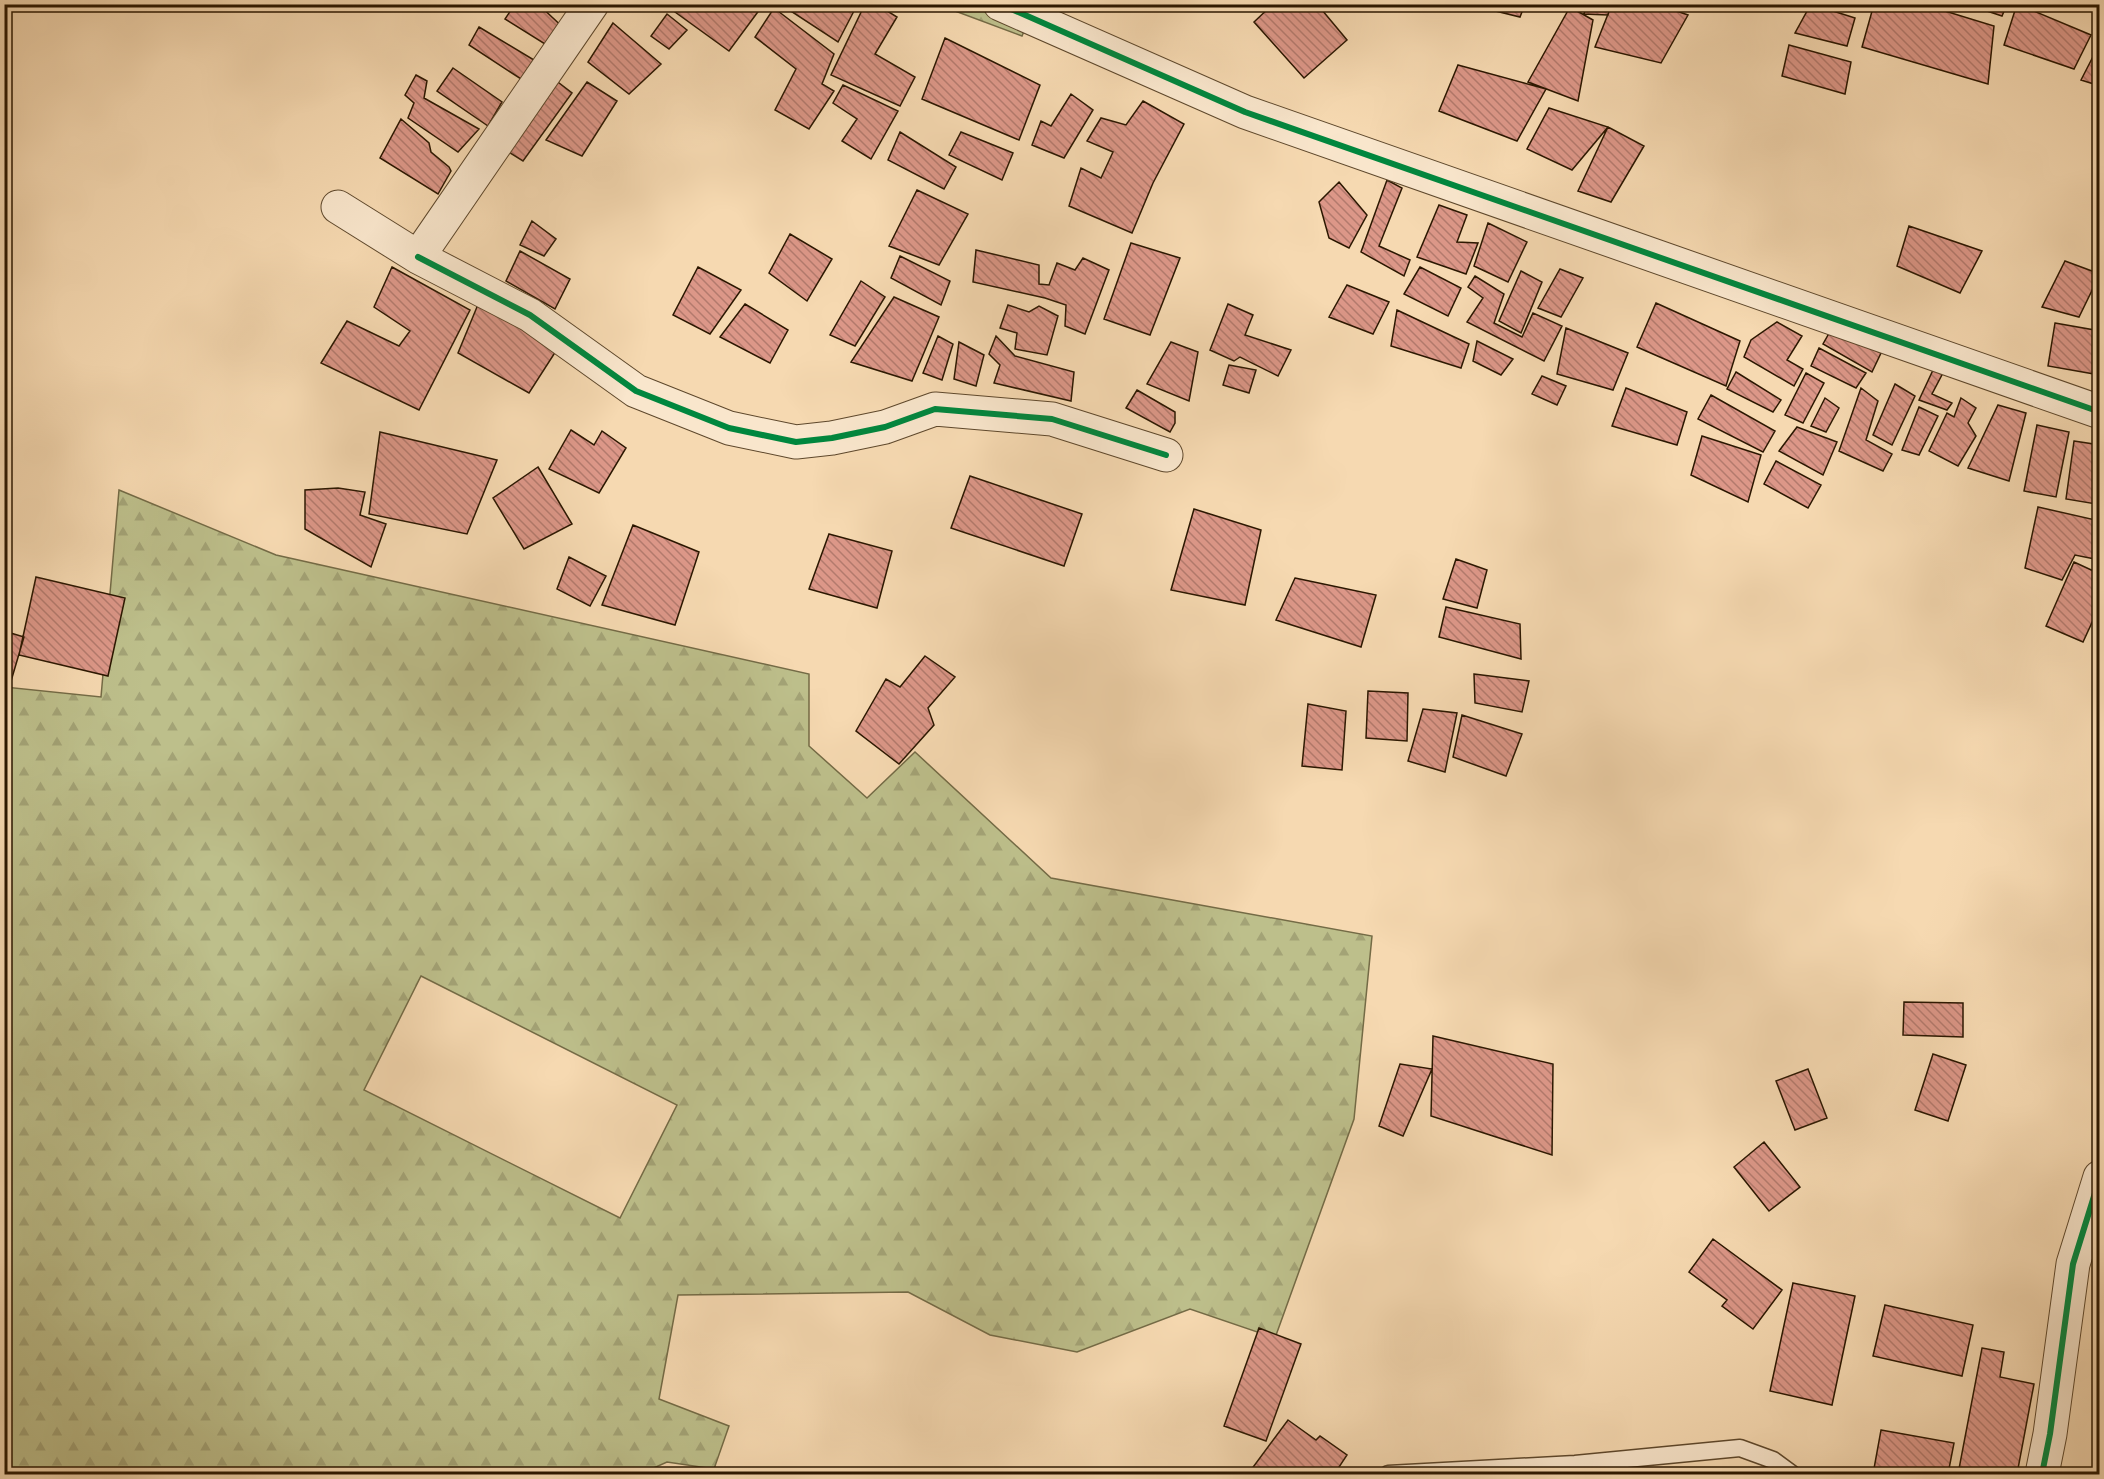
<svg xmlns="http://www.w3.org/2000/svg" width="2104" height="1479" font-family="'IM FELL Great Primer',serif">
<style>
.forest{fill:url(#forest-firs);stroke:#746b46;stroke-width:1.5;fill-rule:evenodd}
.building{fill:url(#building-back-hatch);stroke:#2b1700;stroke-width:1.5}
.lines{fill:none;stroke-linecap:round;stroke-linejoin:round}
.lane-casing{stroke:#5e482c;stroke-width:19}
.street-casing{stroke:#5e482c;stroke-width:35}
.lane{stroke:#f9e6cc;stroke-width:16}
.street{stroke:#f9e6cc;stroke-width:33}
.cycleway-casing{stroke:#f9e6cc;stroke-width:10}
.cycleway{stroke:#00873e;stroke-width:6}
</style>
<defs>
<pattern id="forest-firs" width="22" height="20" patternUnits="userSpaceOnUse" patternTransform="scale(1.5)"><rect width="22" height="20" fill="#bdbf8b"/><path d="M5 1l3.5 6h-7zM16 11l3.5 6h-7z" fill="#a3a376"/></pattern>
<pattern id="building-back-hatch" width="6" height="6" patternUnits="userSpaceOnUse" patternTransform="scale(1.5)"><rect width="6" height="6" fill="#dc9788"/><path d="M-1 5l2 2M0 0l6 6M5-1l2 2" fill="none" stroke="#b37a6d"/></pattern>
</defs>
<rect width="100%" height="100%" fill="#f6d9b1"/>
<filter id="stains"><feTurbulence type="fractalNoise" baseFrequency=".00333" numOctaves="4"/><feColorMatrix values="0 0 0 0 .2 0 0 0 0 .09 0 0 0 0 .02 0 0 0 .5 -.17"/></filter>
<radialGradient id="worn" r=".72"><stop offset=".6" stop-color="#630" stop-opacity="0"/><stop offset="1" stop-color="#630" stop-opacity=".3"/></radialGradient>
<!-- forest -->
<path class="forest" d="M939,5H1035L1022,36Z
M119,490L276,555L809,674V746L867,798L915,752L1051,878L1372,936L1354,1119L1275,1338L1190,1309L1077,1352L990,1335L908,1292L678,1295L659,1399L729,1426L714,1469L667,1462L640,1474H5V687L101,697ZM421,976L677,1105L620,1218L364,1090Z"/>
<!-- building -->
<path class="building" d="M515,4H538L568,32L553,49L505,19Z
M664,4H755L760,9L729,51Z
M780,4H852L856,7L838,42Z
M865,4H876L897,17L875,54L915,77L900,106L831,75Z
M1273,4H1317L1347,40L1304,78L1254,22Z
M1467,4H1525L1520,17Z
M1587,4H1611L1608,15L1584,14Z
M1612,4H1656L1688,15L1661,63L1595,47Z
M1811,4L1855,18L1847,46L1795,33Z
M1874,4H1922L1994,26L1988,84L1862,47Z
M1966,4H2007L2002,16Z
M2017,4L2091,35L2074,69L2004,45Z
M1570,7L1593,20L1578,101L1528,82Z
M774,8L834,54L822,84L834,91L809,129L775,110L796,69L755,37Z
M667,14L687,30L669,49L651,36Z
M613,23L661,64L629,94L588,62Z
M479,27L534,60L521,79L469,45Z
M945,38L1040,85L1019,140L922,99Z
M2100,43V86L2081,80Z
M1789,45L1851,62L1845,94L1782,76Z
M1458,65L1546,89L1517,141L1439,111Z
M453,68L502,102L488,126L437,91Z
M416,75L427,81L424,98L479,129L458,152L408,118L414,103L405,95Z
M550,76L572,93L523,161L502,148Z
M587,82L617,101L582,156L546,140Z
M843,85L898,111L871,159L842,141L857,119L833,103Z
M1071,94L1093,110L1064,158L1032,145L1041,121L1051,126Z
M1143,101L1184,124L1153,183L1132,233L1069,206L1081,168L1101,178L1113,152L1087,141L1101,118L1126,125Z
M1549,108L1608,127L1572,170L1527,149Z
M401,119L429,143L431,152L449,167L451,171L438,194L380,158Z
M1608,127L1644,146L1611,202L1578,191Z
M900,132L956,167L944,189L888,160Z
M961,132L1013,153L1002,180L949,155Z
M1387,180L1402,188L1379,246L1410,260L1404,276L1361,252Z
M1339,182L1367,215L1349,248L1329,238L1319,202Z
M917,190L968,214L939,265L889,246Z
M1439,205L1467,215L1457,242L1478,243L1466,274L1417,257Z
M532,221L556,239L544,256L520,245Z
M1488,223L1527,242L1508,282L1474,266Z
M1909,226L1982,251L1960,293L1897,266Z
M790,234L832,259L807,301L769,273Z
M1131,243L1180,258L1150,335L1104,319Z
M976,250L1039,265V284L1049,285L1057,263L1075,270L1083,258L1109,270L1085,334L1065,326L1066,305L1045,298L973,282Z
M520,251L570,279L555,309L506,281Z
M900,256L950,281L941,305L891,278Z
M2065,261L2100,274L2079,317L2042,307Z
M392,267L470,310L419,410L321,363L347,321L399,346L410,331L374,307Z
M698,267L741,290L710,334L673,315Z
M1420,267L1461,288L1448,316L1404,294Z
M1560,269L1583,278L1561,317L1538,308Z
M1521,271L1542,282L1521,333L1499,321Z
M1475,276L1504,294L1494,323L1522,337L1533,313L1562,326L1544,361L1467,322L1483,298L1468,287Z
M861,281L885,297L855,346L830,335Z
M1347,285L1389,302L1373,334L1329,317Z
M894,297L939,317L912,381L851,362Z
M479,302L556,351L529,393L458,353Z
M1656,303L1740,341L1726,386L1637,347Z
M745,304L788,330L770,363L720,337Z
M1228,304L1253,315L1245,335L1291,350L1278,376L1240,357L1234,361L1210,350Z
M1008,305L1029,312L1039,306L1058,316L1047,355L1015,349L1017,333L1000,328Z
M1397,310L1469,344L1461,368L1391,346Z
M1777,322L1802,336L1787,360L1803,369L1794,386L1744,357L1751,340Z
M2055,323L2100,331V375L2048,366Z
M1566,328L1628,353L1613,390L1557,374Z
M1832,328L1881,353L1872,372L1823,344Z
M938,336L953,344L942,380L923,373Z
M996,336L1015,356L1074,372L1071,401L994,383L1000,365L989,354Z
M1477,341L1513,359L1501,375L1473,361Z
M959,342L984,355L976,386L954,379Z
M1171,342L1198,352L1189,401L1147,384Z
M1819,348L1866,373L1856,388L1811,366Z
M1229,365L1256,370L1249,393L1223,385Z
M1934,368L1944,371L1932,394L1952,403L1947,410L1919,400Z
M1736,372L1781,400L1773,412L1727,389Z
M1806,373L1824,383L1803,423L1785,415Z
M1542,376L1566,386L1557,405L1532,394Z
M1895,384L1915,396L1892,445L1873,435Z
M1626,388L1687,412L1677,445L1612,426Z
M1861,388L1878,401L1866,440L1892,454L1883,471L1839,451Z
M1137,390L1175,412V423L1170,432L1126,408Z
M1711,395L1775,431L1763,452L1698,419Z
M1825,398L1839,408L1826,432L1811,426Z
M1961,398L1976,408L1968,423L1976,436L1958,466L1929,451L1947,413L1954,417Z
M1998,405L2026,413L2009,481L1968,468Z
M1919,407L1938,416L1919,455L1902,450Z
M2037,425L2069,432L2056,497L2024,491Z
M1797,427L1837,442L1823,475L1779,451Z
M571,430L594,445L602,431L626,448L599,493L549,469Z
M380,432L497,460L467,534L369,514Z
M1702,436L1761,455L1748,502L1691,475Z
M2074,441L2100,445V482L2096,504L2066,499Z
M1776,461L1821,485L1808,508L1764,484Z
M538,467L572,524L524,549L493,498Z
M970,476L1082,514L1064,566L951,528Z
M338,488L365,492L360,515L386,524L371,567L305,529V490Z
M2038,507L2100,521V560L2075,555L2062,580L2025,568Z
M1194,509L1261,530L1245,605L1171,590Z
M633,525L699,552L675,625L602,605Z
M829,534L892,551L877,608L809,589Z
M569,557L606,576L590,606L557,589Z
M1456,559L1487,570L1477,608L1443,599Z
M2074,562L2100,574V605L2083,642L2046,626Z
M36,577L125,598L108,676L19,655Z
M1295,578L1376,595L1361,647L1276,620Z
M1446,607L1520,624L1521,659L1439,637Z
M4,631L24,637L4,705Z
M925,656L955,677L928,708L934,725L899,764L856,731L886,679L900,687Z
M1474,674L1529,681L1522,712L1475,703Z
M1368,691L1408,693L1407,741L1366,738Z
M1308,704L1346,711L1342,770L1302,766Z
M1423,709L1457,713L1445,772L1408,761Z
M1462,715L1522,734L1506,776L1453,757Z
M1904,1002L1963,1003V1037L1903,1035Z
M1433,1036L1553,1064L1552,1155L1431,1116Z
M1933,1054L1966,1065L1948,1121L1915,1110Z
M1400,1064L1432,1069L1403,1136L1379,1126Z
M1808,1069L1827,1118L1795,1130L1776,1081Z
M1764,1142L1800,1187L1769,1211L1734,1167Z
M1713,1239L1782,1290L1753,1329L1722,1306L1727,1300L1689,1272Z
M1793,1283L1855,1296L1832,1405L1770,1391Z
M1885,1305L1973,1325L1962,1376L1873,1356Z
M1259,1328L1301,1344L1266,1441L1224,1426Z
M1982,1348L2004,1352L2000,1377L2034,1384L2017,1474H1958Z
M1288,1420L1316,1440L1320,1436L1347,1455L1339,1467L1349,1474H1248Z
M1881,1430L1954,1443L1948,1474H1873Z"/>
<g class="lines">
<!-- lane casing -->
<g class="lane-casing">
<path id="lane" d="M1388,1474L1575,1464L1740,1448L1773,1460L1792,1474"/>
</g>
<!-- street casing -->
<g class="street-casing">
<path id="street" d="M1000,4L1245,112L2100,412
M338,207L418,257L592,4
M418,257L530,315L636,391L729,428L796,442L832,438L885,427L935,409L1052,419L1166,455
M2042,1474L2050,1434L2073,1264L2100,1177"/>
</g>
<!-- lane -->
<use href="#lane" class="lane"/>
<!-- street -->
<use href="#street" class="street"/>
<!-- cycleway casing -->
<g class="cycleway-casing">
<path id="cycleway" d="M1000,4L1245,112L2100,412
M418,257L530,315L636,391L729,428L796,442L832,438L885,427L935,409L1052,419L1166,455
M2042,1474L2050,1434L2073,1264L2100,1177"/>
</g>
<!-- cycleway -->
<use href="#cycleway" class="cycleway"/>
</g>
<!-- margin -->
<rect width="2104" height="1479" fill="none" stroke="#f6d9b1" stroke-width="24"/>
<rect x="6" y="6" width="2092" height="1467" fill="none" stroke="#2b1700" stroke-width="3"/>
<rect x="12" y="12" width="2080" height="1455" fill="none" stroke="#2b1700" stroke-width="1.5"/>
<rect width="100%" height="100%" filter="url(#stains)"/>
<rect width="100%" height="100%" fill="url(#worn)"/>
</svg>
